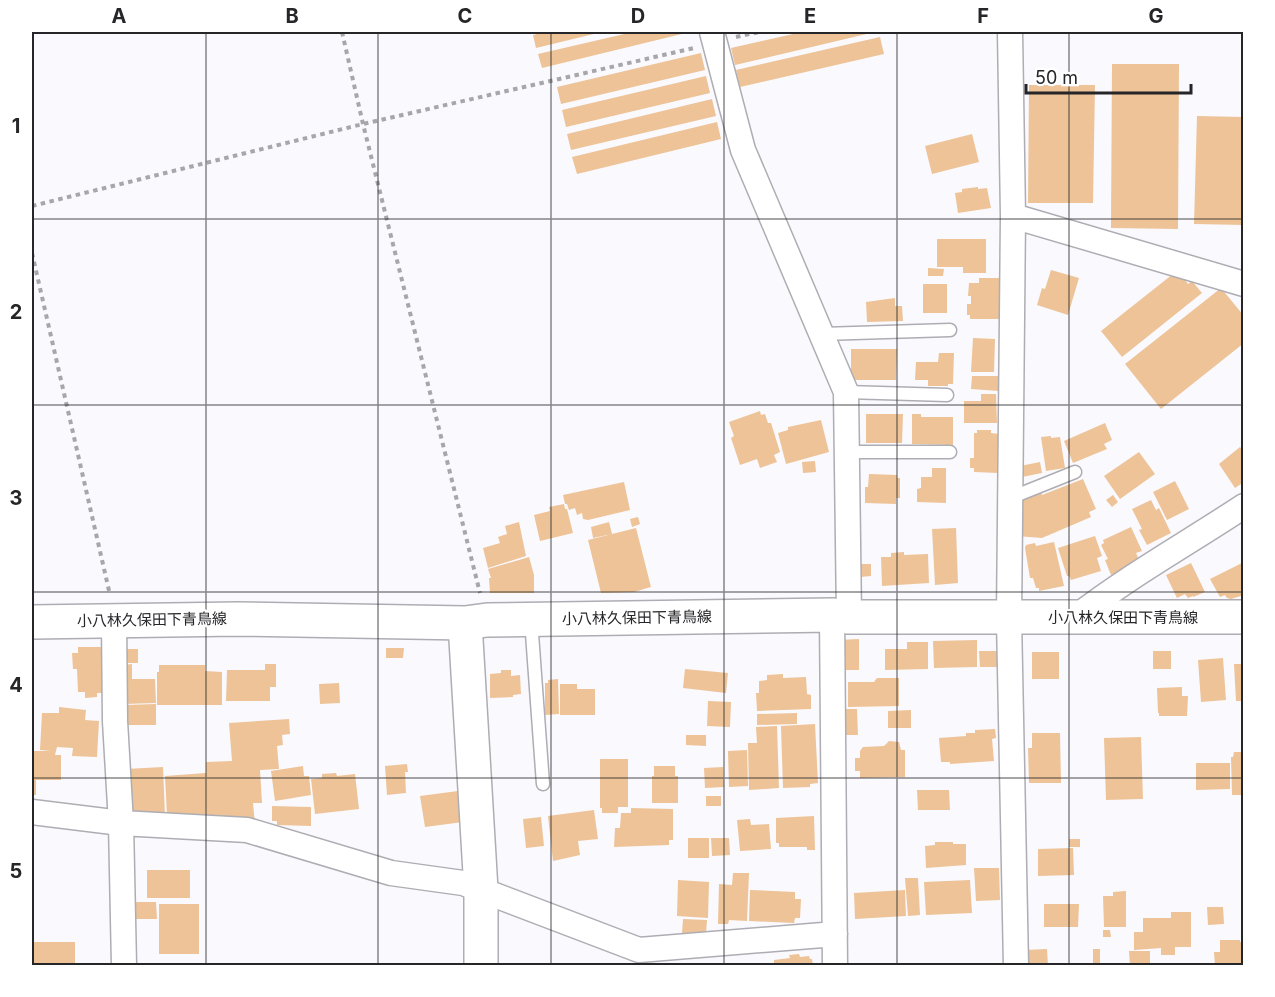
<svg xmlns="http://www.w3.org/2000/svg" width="1275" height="997" font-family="Inter,'Noto Sans JP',sans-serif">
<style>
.building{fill:#edc397}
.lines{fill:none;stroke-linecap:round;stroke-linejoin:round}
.lane-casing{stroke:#aeadb3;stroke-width:15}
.street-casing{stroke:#aeadb3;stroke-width:27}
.secondary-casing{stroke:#aeadb3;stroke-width:36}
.path{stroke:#a7a6aa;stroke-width:4;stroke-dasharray:4.5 4.5;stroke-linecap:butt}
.lane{stroke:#fff;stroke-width:12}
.street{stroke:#fff;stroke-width:24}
.secondary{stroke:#fff;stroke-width:33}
.grid{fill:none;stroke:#262528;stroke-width:1.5;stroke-opacity:0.55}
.labels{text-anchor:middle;stroke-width:4.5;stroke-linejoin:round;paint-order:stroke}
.street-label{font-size:15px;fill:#262528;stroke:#fff}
.neatline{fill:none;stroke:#262528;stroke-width:2}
.grid-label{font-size:20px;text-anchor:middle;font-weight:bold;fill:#262528}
</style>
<rect width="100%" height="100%" fill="#faf9fe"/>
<!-- building -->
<path class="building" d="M545,32H602L536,48L533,35Z
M633,32H690L542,68L538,54Z
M802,32H875L735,65L731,48Z
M880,37L884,54L740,87L736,70Z
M701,53L705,70L561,104L557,87Z
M1112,64H1179L1178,229L1111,228Z
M706,76L710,93L566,127L562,110Z
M1029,85H1095L1093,203H1028Z
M712,99L716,116L571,150L567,134Z
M1197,116L1244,117V225L1194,224Z
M717,122L721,139L577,174L572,157Z
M972,134L979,162L932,174L925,146Z
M978,187V189L987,188L991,208L958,213L955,193L962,192V189Z
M937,239H986V273H963V267H937Z
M928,268L944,269L943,276H928Z
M1051,270L1079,278L1068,315L1037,305L1042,288L1045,289Z
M1178,270L1188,284L1192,281L1202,293L1122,357L1101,331Z
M979,278H1000L999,319H970V315H967V304H971V296H968L969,283H979Z
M923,284H947V313H923Z
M1221,288L1244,316V343L1161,409L1125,364Z
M895,298V306H902L903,321L867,322L866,302Z
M973,338L995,339L994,372H971Z
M851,349H897L896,380H851Z
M939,353H954L953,384H948V386H928V380H915L916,362H938Z
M972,376H999V391L971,389Z
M981,394H996L997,423H964V401H981Z
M760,411L761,415L765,414L768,423H771L780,452L774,455L777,462L760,468L757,459L740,465L731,438L734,436L729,422Z
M866,414H903L902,443H866Z
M912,414H921V417H953V445L912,444Z
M821,420L829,452L786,464L778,433L788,430V427Z
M1105,423L1112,440L1104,444L1107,449L1073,463L1064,441Z
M977,430H991V433L999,434L998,473L974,472V468H970V458H974V433H977Z
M1051,436V438L1060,437L1065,468L1046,471L1041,437Z
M1240,447L1244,452V482L1235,488L1219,464Z
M1139,452L1155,474L1120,499L1104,476Z
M815,461L816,472L803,473L802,462Z
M1040,462L1042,473L1022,477L1020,466Z
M932,468H946V503L917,502V489L921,488V477H932Z
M869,474L897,475V478H900V498H896V504L865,503V487H868Z
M1083,479L1096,509L1089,512L1091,517L1042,538L1015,536L1014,504L1041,492L1042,495Z
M1175,481L1189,509L1167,520L1153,492Z
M624,482L630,510L588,520L583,519L582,513L577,515L575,508L569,510L567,504H565L563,495Z
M1113,495L1118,502L1112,507L1106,500Z
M1151,500L1156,510L1159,508L1171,533L1147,545L1139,530L1142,529L1132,509Z
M564,504L565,509H567L573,533L540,541L534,515L550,511L549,507Z
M638,517L640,524L632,527L630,519Z
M519,522L526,556L488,568L483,548L500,543L498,537L507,534L505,526Z
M609,522L612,534L593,538L591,527Z
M1131,527L1142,551L1136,553L1140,562L1111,575L1105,560L1108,559L1101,545L1104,543L1103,540Z
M636,528L651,587L634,592L601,593L588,540Z
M956,528L958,583L935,585L932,529Z
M1095,536L1102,556L1097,558L1101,571L1071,580L1069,576H1067L1058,548Z
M1054,542L1064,586L1039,591V588H1036L1033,578H1030L1025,548L1026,545L1035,543L1036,546Z
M904,552V555L928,554L929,583L882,586L881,557H891V553Z
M529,557L534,575V593H490L489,578H491L488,569Z
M1244,562V595L1231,599L1227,598L1225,595L1220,597L1210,579Z
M1191,563L1205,592L1193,597V596L1188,598L1185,594L1177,598L1166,575Z
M860,564H871V576L860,577Z
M859,639V670H838L837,640Z
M977,640V667L934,668L933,641Z
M907,642H928V669L885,670V649H907Z
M78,647H103V693H97V697L85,698V692H78L77,669H73L72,653H78Z
M386,648H404L403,658H386Z
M125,649H138V663H125Z
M979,651H997V667H980Z
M1153,651H1171V669H1153Z
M1032,652H1059V679H1032Z
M1223,658L1226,700L1201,702L1198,660Z
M132,664V679H155L156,703L124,704L123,665Z
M265,664H276V687H270V701H226L227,670H265Z
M1234,664H1244V701H1236Z
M159,665H205V671L222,672V705H157V672H159Z
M685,669L728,673L726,693L683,688Z
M501,670H511V676L520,675L521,694L513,695V697L490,698V674L501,673Z
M783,674V678L806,677L807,694L811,695V709L757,711L756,693H759V681L767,680V675Z
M877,678H899V706L848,707V682H874Z
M558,679L559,714L545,715V683H548V680Z
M339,683L340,703L320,704L319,684Z
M560,684H577V689H595V715H560Z
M1182,687V696H1188L1187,716H1159V713H1158L1157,688Z
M708,701L731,702L730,727L707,726Z
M156,704V725H125L124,705Z
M59,707L86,710L85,720L99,721L97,757L72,756L73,748L57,747L55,755H61V780H36V795H32V751H51L40,750L42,713H59Z
M839,709H857L858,735H839Z
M911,710V728H888V711Z
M797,713V724L757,725V714Z
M289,719L290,734L282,735L283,745L277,746L279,769L260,770L262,803H253L255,824L167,815L165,776L206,773V762L232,761L229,723Z
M815,724L818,783L810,784V787L783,788L781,726Z
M777,726L779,788L749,790L748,743H757L756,727Z
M995,729L996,738L992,739L994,761L950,764V762H941L939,738L966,736V733H975V730Z
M1032,733H1060L1061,783H1029L1028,748H1032Z
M686,735H706V746L686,745Z
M1141,737L1143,799L1106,800L1104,738Z
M889,741L899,742L901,750H905V777L860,778V771H855V758H860V751L863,747L884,746Z
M747,750L748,786L729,787L728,751Z
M1234,752H1244V795H1232L1231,757H1233Z
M600,759H628V807H618V813H602V808H600Z
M1196,763H1230V789L1196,790Z
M407,764L408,772H405L406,793L387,795L385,766Z
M303,766L304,776H309L311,795L275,801L271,771Z
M654,766H675V776H678V803H652V776H654Z
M163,767L165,816L127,812L126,769Z
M723,767L724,787L705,788L704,768Z
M336,773L337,776L355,774L359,809L315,814L311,779L322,778V774Z
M917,790H949L950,810H918Z
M458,791L463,822L425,827L420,796Z
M706,796H721V806H706Z
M272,806L311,807V826L277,825V821H272Z
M631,808L673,809V840H669V845L614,847L615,828H620L621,813H631Z
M594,810L598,839L578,841L580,855L553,861L548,816Z
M814,816L815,850H807V847H779V843H776V818Z
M541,817L544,846L526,848L523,819Z
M750,819L751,825L769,824L771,849L740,851L737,820Z
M688,838H709V858H688Z
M711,838H729L730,855L712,856Z
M1069,839H1080V847H1069Z
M935,842H953V844H966V865L926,868L925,846L935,845Z
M1073,848L1074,875L1038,876V849Z
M974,868H999L1000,900L976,901Z
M147,870H190V898H147Z
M733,873H749L747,921L729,920L728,924H718L719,884L732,885Z
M905,878H918L920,915L908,916Z
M678,880L709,882L708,918L677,916Z
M970,880L972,913L926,915L924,882Z
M750,890L795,892V899H801L800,918H795L794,923L749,921Z
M905,890L906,916L855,919L854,893Z
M1126,891V927H1104L1103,896H1113V892Z
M134,902H156L157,919H134Z
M159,904H199V954H159Z
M1044,904H1079L1078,927H1044Z
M1207,907H1223L1224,924L1208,925Z
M1171,912H1191V947H1175V955H1161V948L1134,950V932H1143V918H1171Z
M683,919L707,920L706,934L682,933Z
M1103,930H1110L1111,937H1103Z
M1220,940H1240V942H1244V966H1215L1214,952H1220Z
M32,942H75V966H32Z
M1047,949L1048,966H1026L1025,950Z
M1093,949H1100V966H1093Z
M1129,951H1150V966H1130Z
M799,954L800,957L809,956L810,959H812L813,966H774V960L790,958L789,955Z"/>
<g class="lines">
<!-- lane casing -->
<g class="lane-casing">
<path id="lane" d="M822,334L950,330
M846,392L947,395
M847,452H950
M1010,498L1075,472
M531,620L543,784"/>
</g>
<!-- street casing -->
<g class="street-casing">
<path id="street" d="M712,32L743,150L846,392L849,617
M1010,32L1013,216L1009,619L1016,966
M1013,216L1244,284
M832,615L835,966
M1076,617C1129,576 1188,543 1244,506
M114,621L115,721L121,823L124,966
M32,812L121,823L247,830L391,873L463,883L639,950L835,934"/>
</g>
<!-- secondary casing -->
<g class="secondary-casing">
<path id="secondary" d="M32,622L238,619L465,623L487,620L832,615L849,617C980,618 1112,617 1244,617
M465,623L481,890V966"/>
</g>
<!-- path -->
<path class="path" d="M342,32L363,124L480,593
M736,37L759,32
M32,206L363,124L694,48
M32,253L110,595"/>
<!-- lane -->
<use href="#lane" class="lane"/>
<!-- street -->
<use href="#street" class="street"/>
<!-- secondary -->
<use href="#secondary" class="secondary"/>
</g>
<!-- grid -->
<path class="grid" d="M206,32V966M378,32V966M551,32V966M724,32V966M897,32V966M1069,32V966M32,219H1244M32,405H1244M32,592H1244M32,778H1244"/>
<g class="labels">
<!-- street labels -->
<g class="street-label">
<text transform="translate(637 618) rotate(-1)" y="5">小八林久保田下青鳥線</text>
<text x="1123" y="623">小八林久保田下青鳥線</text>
<text transform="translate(152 620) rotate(-1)" y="5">小八林久保田下青鳥線</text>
</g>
</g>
<!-- border -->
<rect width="1275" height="997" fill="none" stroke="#ffffff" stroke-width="66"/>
<!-- scale -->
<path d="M1026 84v9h165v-9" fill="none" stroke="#262528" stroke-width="3"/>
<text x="1035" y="84" font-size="18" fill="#262528" stroke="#ffffff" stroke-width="4.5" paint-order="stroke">50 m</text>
<rect x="33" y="33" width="1209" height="931" class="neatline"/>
<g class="grid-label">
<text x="119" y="23">A</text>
<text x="292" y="23">B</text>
<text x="465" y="23">C</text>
<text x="638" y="23">D</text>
<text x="810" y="23">E</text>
<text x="983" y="23">F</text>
<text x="1156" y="23">G</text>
<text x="16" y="133">1</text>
<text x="16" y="319">2</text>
<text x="16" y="505">3</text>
<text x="16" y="692">4</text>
<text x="16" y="878">5</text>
</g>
</svg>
